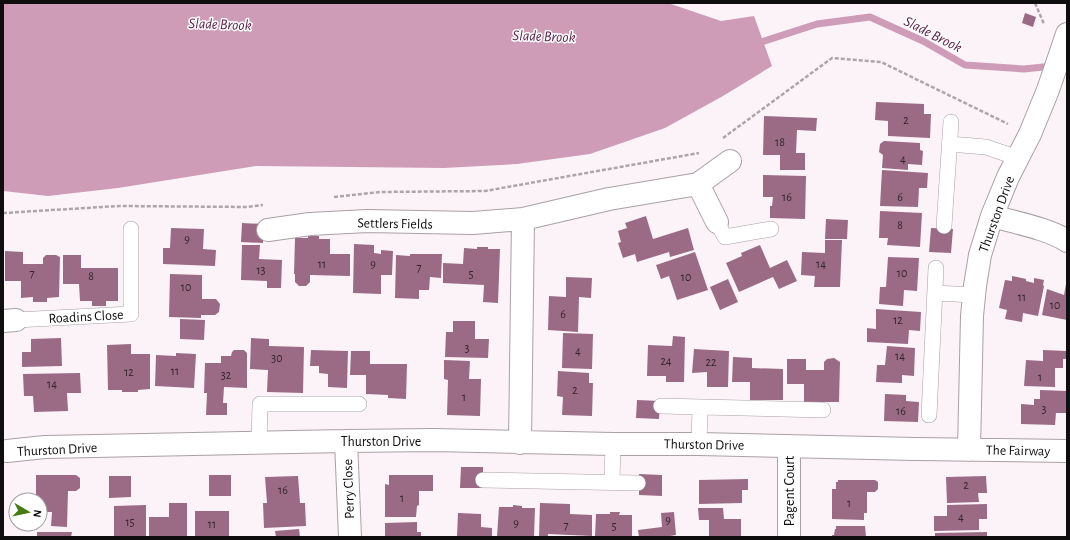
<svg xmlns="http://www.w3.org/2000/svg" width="1070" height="540" font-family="'Alegreya Sans',sans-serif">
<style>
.water{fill:#cf9cb8}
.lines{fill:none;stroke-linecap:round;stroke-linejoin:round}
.stream{stroke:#cf9cb8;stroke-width:7}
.building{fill:#9b6b86}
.lane-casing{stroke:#a9a0a5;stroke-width:16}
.street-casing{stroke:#a9a0a5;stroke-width:24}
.path{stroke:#aca5a9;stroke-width:2.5;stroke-dasharray:4 2;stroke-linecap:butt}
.lane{stroke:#fff;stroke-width:15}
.street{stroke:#fff;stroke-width:22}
.labels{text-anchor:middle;stroke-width:3;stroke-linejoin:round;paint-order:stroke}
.number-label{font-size:12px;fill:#33242c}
.street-label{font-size:14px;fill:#100d0e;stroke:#fff}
.water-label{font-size:15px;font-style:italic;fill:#5f2249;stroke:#fff}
</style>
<rect width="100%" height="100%" fill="#fcf3f8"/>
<!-- water -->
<path class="water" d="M3,3H668L721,21L754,16L772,66L723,96L665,128L590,154L517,164L444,168L256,166L118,188L48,196L3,191Z"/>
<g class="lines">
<!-- stream -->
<path class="stream" d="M755,44L817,24L870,17L923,41L965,65L1024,69L1053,66"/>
</g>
<!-- building -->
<path class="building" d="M1025,13L1036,17L1033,27L1022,23Z
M876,102L924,104V114H931L930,138L888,136V121L875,120Z
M764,116L817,118L816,131L797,130L796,153H805V170H780V155H763Z
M884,141L920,143V150L923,151L922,165L908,164V170L882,168L883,155L879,152L880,144Z
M882,170L928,173L927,188H919L918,207L880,206Z
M763,175L806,176L805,219L770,218V206H772L773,197H763Z
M880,211L922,213L920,247L887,245L888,238H879Z
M646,216L653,239L688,228L694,250L670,257L669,252L637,262L635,254L623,258L618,243L621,242L618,231L627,228L625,223Z
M826,219L848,220L847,239H825Z
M242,223L264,224L263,243L241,242Z
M171,228L204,229L203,249L216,250L215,266L163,264V248H170Z
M931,228L953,229L951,253L929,252Z
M308,236H319V239H330V254H350V276L310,275V282L306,286H299L295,282V274H294L295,238H308Z
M825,240H842L840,287H814L815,276L801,275L802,252L825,253Z
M354,244L374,245V253L381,254V250L393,251L392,275H381V294L353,293Z
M242,245H260L259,259L282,260L281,288H267V281L241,280Z
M760,245L770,268L787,260L797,281L779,289L773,277L739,292L726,263L742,256L741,253Z
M477,247H488V249H500L498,303L483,302L484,285L443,283V263L463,264L464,248L477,249Z
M5,251L23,252V264H43V258L46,255H56L60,257L59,297L47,298V302H33V297L21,298V281H5Z
M695,252L708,290L677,300L669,276L661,279L656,265Z
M410,254H442L441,278L430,277L429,290H419V299L395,298L396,255L410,256Z
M63,255H81V268H118V301H106V306H92V301H80L79,284H63Z
M888,257L919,258L917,291L904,290L903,306L879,304L880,287H886Z
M170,274L202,275V299H216L220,304L219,312L215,315H201V318L169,317Z
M1012,276L1026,279V281L1034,283V278L1044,280L1043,285L1044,286L1038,316L1023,313L1022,322L1005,319L1007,310L999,308L1005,280L1012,281Z
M566,277L592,278L591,298L579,297L578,332L548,330L549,296L566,297Z
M728,279L738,302L720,310L710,287Z
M1066,284L1067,320L1042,315L1047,289L1064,295Z
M876,309L921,312L920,331L909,330L908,344L867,342V328L876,329Z
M180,319L205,320L204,340L180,339Z
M453,321H475V339H489L488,358L445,357L446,332H453Z
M563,333L593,334L592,369L562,368Z
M673,336L685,337L684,382H666V376H647L648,345L672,346Z
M61,338L62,366L22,367V352H31V339Z
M251,338L269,339V346L304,347L303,393L267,392L268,370L250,369Z
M131,344V354H150V389L138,390V392H122V390H108L107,345Z
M887,346L915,348L914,376L902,375V383L876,382L877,365H885Z
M694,349L729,351L728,387H707V372L692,373Z
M234,350H244L247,353V388L224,387L223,403H227V415H206L207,393H204L205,363H221V356H231L232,352Z
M311,350L348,351L347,388L328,387V374L319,373V366H310Z
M1043,350L1067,351V359H1063V368H1055V387L1024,386L1026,360L1043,361Z
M351,351H370V364H407L406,399L388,398V395L366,394V375H350Z
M176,353L196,354L194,388L155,386L156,355L176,356Z
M733,357L752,358V368L783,369V400H750V382H732Z
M834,358L840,362L839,402H804V384H787V359H806V370H824V362L827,359Z
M444,360L470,361L469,379H481L480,416L447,415L448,380L444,379Z
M558,371L589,373V383H593L592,416L562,415L563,397L557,396Z
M80,373L81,393H67L68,411L34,412L33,396H24L23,374Z
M1040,390L1067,391V413H1056L1055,425L1021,424V404L1034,405V399H1040Z
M885,394L906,395V401L919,402L918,422L884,421Z
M637,400L660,401L659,419L636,418Z
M461,467H483V488H460Z
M639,474L662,475V496L639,495Z
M36,475H76L80,478V488L76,491H68L67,527L51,526L52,512H40V500H36Z
M209,475H231V496H209Z
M389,475H433V491H419V505L417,506L416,517H385V484L389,485Z
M109,476H131V497L109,498Z
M298,476L300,503H305L306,526L264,528L263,503H267L265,477Z
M986,476L987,493H978L979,502L947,503L946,477Z
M748,479V490H742V503L699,504V480Z
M838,480H875L878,482V489L875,492H867V513H864V520L832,519V489H836V482H838Z
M169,503H187V537H149V517H169Z
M540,503L570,504V514L592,515V536L548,534V537H539Z
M987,504V519H979V530L934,531V516H947V505Z
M146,505V537H114V506Z
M513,505L522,506V508H535L534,537H497L499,507H513Z
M698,508H723L724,519H741V537H709V520H699Z
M195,511H229V537H195Z
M610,512H620L619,515H632V537H595L596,514H610Z
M674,512L676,535L664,537H639L638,530L662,527L661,513Z
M458,513L481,514V527L492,528V537H457Z
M417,522V532H421V537H385V523Z
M836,526H865L866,537H832V535H834L835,529H836Z
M299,529L300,537H276L275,531Z
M37,532H72L71,537H37Z
M987,532V537H935V533Z"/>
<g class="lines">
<!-- lane casing -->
<g class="lane-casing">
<path id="lane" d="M949,144L986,147L1018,158
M717,222L725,237L771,229
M944,226L951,122
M935,293L974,295
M16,320L131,314V229
M661,406L823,410
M929,415L936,268
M259,443L260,404H359
M699,444L700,407
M483,480L638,483
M612,482L613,444"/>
</g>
<!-- street casing -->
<g class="street-casing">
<path id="street" d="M698,184L717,222
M992,216C1013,222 1050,229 1067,241
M268,230L310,224L367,221L473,223L523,219L609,199L698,184L730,161
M3,321L16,320
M346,441L350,537
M520,443L523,219
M969,450L972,316L975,286L980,255L992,216L1008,177L1030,134L1048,90L1067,34
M7,451L45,447L346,441L434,440L613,444H699L915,449L1067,451
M789,537V446"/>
</g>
<!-- path -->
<path class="path" d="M1035,3L1044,24
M723,138L832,58L881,62L1008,124
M334,197L380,192L485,191L699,153
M3,213L119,206L247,207L263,205"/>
<!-- lane -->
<use href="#lane" class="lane"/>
<!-- street -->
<use href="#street" class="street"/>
</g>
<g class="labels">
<!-- number labels -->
<g class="number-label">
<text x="906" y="124">2</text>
<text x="780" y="146">18</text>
<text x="903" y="163">4</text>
<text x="787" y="201">16</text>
<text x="900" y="201">6</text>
<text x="900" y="229">8</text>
<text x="187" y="243">9</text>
<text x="322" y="268">11</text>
<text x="373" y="268">9</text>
<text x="821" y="268">14</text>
<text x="419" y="271">7</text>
<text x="261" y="274">13</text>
<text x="32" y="277">7</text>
<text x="902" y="277">10</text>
<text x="471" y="278">5</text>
<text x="91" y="280">8</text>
<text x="686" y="281">10</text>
<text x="186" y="291">10</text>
<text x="1022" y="301">11</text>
<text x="1055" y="309">10</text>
<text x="563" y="318">6</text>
<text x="898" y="324">12</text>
<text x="467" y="352">3</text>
<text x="578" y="355">4</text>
<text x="900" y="360">14</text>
<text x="277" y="362">30</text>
<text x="666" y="365">24</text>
<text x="711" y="366">22</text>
<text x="175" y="375">11</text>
<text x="129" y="376">12</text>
<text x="226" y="379">32</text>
<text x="1040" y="381">1</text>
<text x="52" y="388">14</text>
<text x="575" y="394">2</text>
<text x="464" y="401">1</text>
<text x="1044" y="413">3</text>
<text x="901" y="415">16</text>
<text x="966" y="489">2</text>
<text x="283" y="494">16</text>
<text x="402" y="502">1</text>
<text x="849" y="507">1</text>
<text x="961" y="521">4</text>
<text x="668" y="524">9</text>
<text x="130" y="526">15</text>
<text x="516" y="527">9</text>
<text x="212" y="528">11</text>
<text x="566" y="529">7</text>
<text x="614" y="530">5</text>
</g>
<!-- street labels -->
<g class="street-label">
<text transform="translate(996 214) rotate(-70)" y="5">Thurston Drive</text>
<text transform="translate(395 223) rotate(1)" y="5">Settlers Fields</text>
<text transform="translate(86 316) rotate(-3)" y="5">Roadins Close</text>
<text x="381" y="446">Thurston Drive</text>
<text transform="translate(704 444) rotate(1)" y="5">Thurston Drive</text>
<text transform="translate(57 449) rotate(-3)" y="5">Thurston Drive</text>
<text transform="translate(1018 450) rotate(1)" y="5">The Fairway</text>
<text transform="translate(348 489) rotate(-92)" y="5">Perry Close</text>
<text transform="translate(789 491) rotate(-90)" y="5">Pagent Court</text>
</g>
<!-- water labels -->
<g class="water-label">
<text transform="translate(220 24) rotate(2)" y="5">Slade Brook</text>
<text transform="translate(933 34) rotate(27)" y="5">Slade Brook</text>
<text transform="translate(544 36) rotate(2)" y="5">Slade Brook</text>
</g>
</g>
<!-- border -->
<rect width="1070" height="540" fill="none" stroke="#100d0e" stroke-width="8"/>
<!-- north arrow -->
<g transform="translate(28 512) rotate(99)"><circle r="19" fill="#ffffff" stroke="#9f9e9f"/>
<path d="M0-3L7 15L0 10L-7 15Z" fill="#447c12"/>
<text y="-6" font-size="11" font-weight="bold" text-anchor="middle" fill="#100d0e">N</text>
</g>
</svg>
